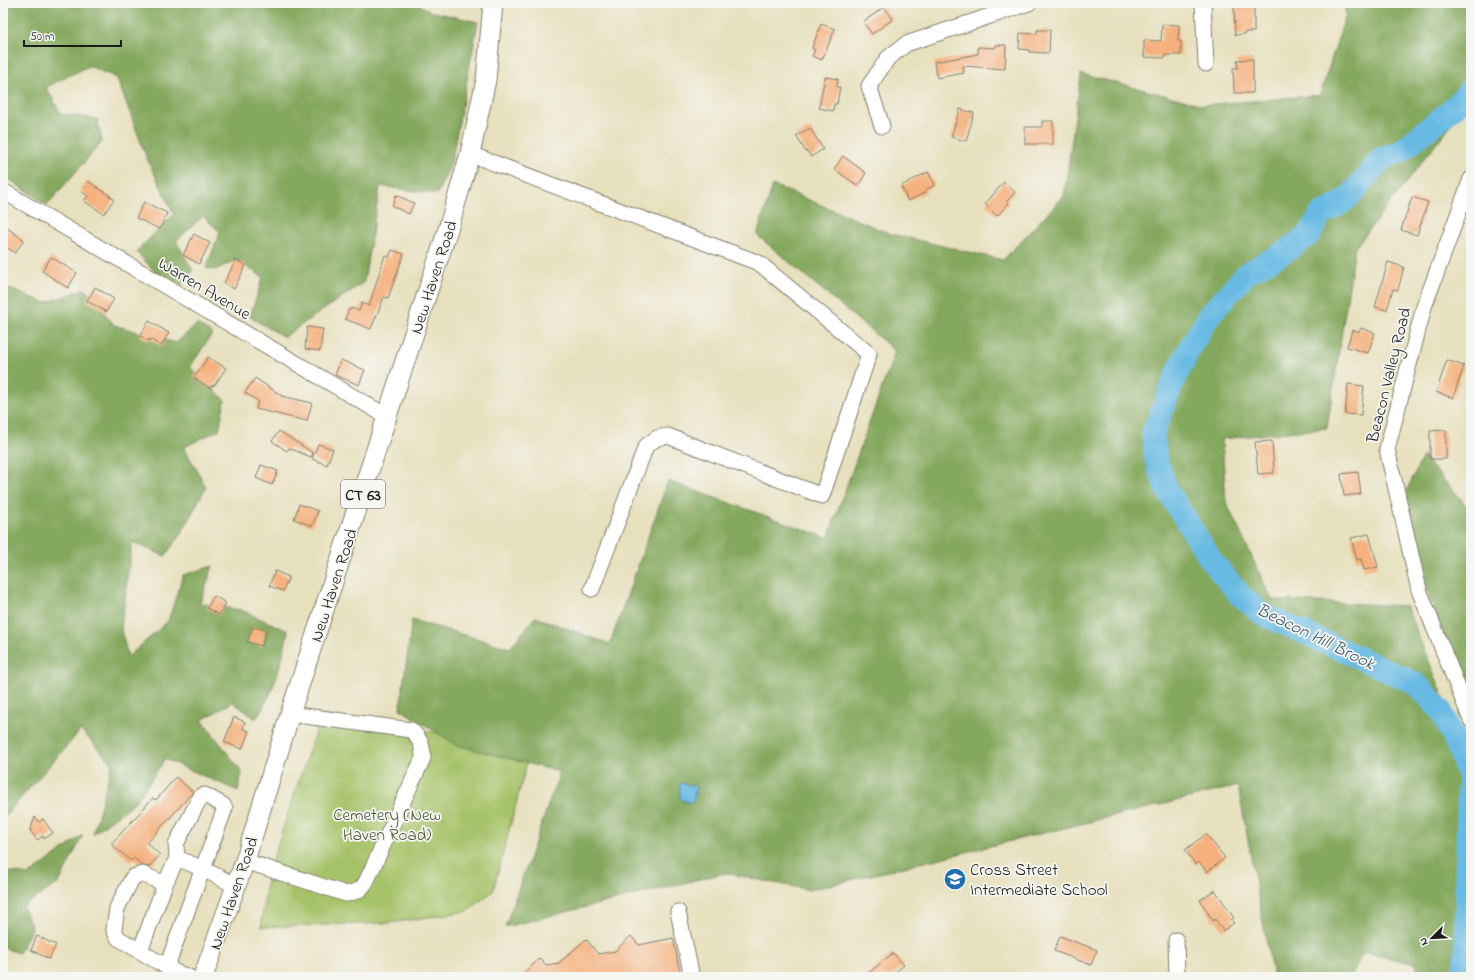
<svg xmlns="http://www.w3.org/2000/svg" width="1474" height="980" font-family="'Indie Flower',sans-serif">
<style>
.green{fill:#a6c269;stroke:#616f42}
.forest{fill:#84a85d;stroke:#50623c}
.water{fill:#67bae3;stroke:#426b80}
.lines{fill:none;stroke-linecap:round;stroke-linejoin:round}
.river{stroke:#67bae3;stroke-width:23}
.building{fill:#f5b07d}
.minor-casing{stroke:#827e6c;stroke-width:17}
.major-casing{stroke:#827e6c;stroke-width:21}
.minor{stroke:#fff;stroke-width:15}
.major{stroke:#fff;stroke-width:19}
.labels{text-anchor:middle;stroke-width:3.5;stroke-linejoin:round;paint-order:stroke}
.shield{fill:#f6f6f2;stroke:#5d5d5c;stroke-width:1}
.shield-label{font-size:16px;font-weight:bold;fill:#1c1c1c}
.street-label{font-size:17px;fill:#1c1c1c;stroke:#f6f6f2}
.park-label{font-size:17px;fill:#4c5637;stroke:#f6f6f2}
.poi-label{font-size:17px;fill:#1c1c1c;stroke:#f6f6f2;text-anchor:start}
.water-label{font-size:18px;font-style:italic;fill:#3a5b6c;stroke:#f6f6f2}
</style>
<rect width="100%" height="100%" fill="#f6f6f2"/>
<filter id="ink" filterUnits="userSpaceOnUse"><feTurbulence type="fractalNoise" baseFrequency=".025" numOctaves="2"/><feDisplacementMap in="SourceGraphic" scale="8" xChannelSelector="R" yChannelSelector="G"/><feConvolveMatrix kernelMatrix="1 2 1 2 8 2 1 2 1" color-interpolation-filters="sRGB"/></filter>
<filter id="wash" filterUnits="userSpaceOnUse"><feTurbulence type="fractalNoise" baseFrequency=".012" numOctaves="4" result="noise"/><feDisplacementMap in="SourceGraphic" scale="16" xChannelSelector="R" yChannelSelector="G"/><feGaussianBlur stdDeviation="0.9" result="paint"/><feColorMatrix in="noise" values="0 0 0 0 0 0 0 0 0 0 0 0 0 0 0 0 0 1.4 0 .05"/><feComposite in="paint" operator="in"/></filter>
<g filter="url(#wash)">
<rect width="100%" height="100%" fill="#e7e0bd"/>
<!-- green -->
<path class="green" d="M321,715L531,747L493,891L468,911L390,923L261,927L268,873Z"/>
<!-- forest -->
<path class="forest" d="M3,3H417L429,11L478,22L451,164L437,194L380,186L364,282L284,337L250,317L263,277L236,260L215,270L206,268L220,232L203,216L176,241L193,271L175,292L136,252L174,214L147,159L117,78L89,66L46,87L61,114L97,119L102,142L47,205L3,175Z
M1343,3H1471V99L1355,248L1327,428L1222,439L1226,502L1272,600L1406,606L1471,762V977H1419L1416,964L1363,952L1351,977H1273L1238,786L809,890L725,873L505,927L560,772L457,745L400,709L412,620L510,648L535,617L610,644L668,481L828,538L895,351L757,235L773,185L891,234L1003,260L1064,196L1081,74L1203,105L1320,95L1346,14Z
M3,286L45,303L85,289L114,325L176,343L197,324L212,334L190,367L225,400L219,430L184,447L206,487L181,534L165,556L132,542L121,629L128,657L168,621L183,575L213,566L200,603L241,610L288,631C282,662 274,694 256,719L233,702L202,720L242,772L238,791L165,759L137,800L93,834L112,764L81,730L3,818Z
M1423,456L1471,511V700L1430,600L1405,494Z
M83,835L59,883L23,906L32,928L19,953L3,948V871L29,875Z"/>
<!-- water -->
<path class="water" d="M680,783L696,786L694,799L690,803L680,799Z"/>
<g class="lines">
<!-- river -->
<path class="river" d="M1463,977L1466,954V881L1469,778L1457,744L1440,709L1415,683L1262,614L1241,596L1213,563L1167,490L1156,460L1153,433L1172,385L1188,351L1210,314L1247,273L1283,253L1309,235L1320,215L1342,203L1353,193L1381,159L1401,151L1451,110L1471,89"/>
</g>
<g id="blocks">
<!-- building -->
<path class="building" d="M1234,5H1254V32H1245V34L1235,35Z
M884,7L893,19L872,34L863,22Z
M821,24L835,29L822,60L812,56L815,50L812,48Z
M1162,24L1179,25L1178,41H1181V55H1165V58L1144,57V40L1161,41Z
M1037,30H1050L1049,53L1029,52V50L1019,49L1020,33L1037,34Z
M996,45H1006L1005,69L963,66L964,73L937,78L934,62L978,54V47L995,48Z
M1253,59V93H1234L1233,68H1238L1237,60Z
M825,77L838,79L837,87H840L837,104H834L833,111L819,108Z
M960,109L974,113L966,141L951,137Z
M1042,121H1053V144H1025V127H1042Z
M810,128L823,149L811,157L807,151L806,152L796,136Z
M843,156L866,173L858,186L834,169Z
M928,172L935,185L925,190L926,192L908,201L901,186Z
M88,181L114,199L104,214L84,201L88,196L81,191Z
M1004,182L1015,192L1007,201L1009,203L997,216L985,204Z
M396,195L414,203L409,214L392,206Z
M1412,197L1428,202L1417,235L1401,230Z
M144,202L167,213L160,229L136,218Z
M3,225L24,240L15,253L3,245Z
M194,234L210,243L199,264L183,255Z
M392,250L404,254L388,298L384,297L371,329L345,319L349,309L351,310L352,308L359,311L362,303L369,306L385,255L389,257Z
M51,257L77,273L68,288L42,271Z
M236,260L246,265L234,289L224,283Z
M1388,262L1404,267L1398,290L1393,289L1387,310L1375,307Z
M95,287L114,299L106,312L87,301Z
M149,321L169,333L161,346L150,339L149,341L140,336Z
M307,327L323,329L320,351L305,349Z
M1361,328L1375,333L1368,353L1347,347L1352,330L1359,332Z
M208,357L226,368L214,386L212,385L210,388L194,378Z
M341,360L365,370L359,385L335,375Z
M1447,360L1464,366L1453,398L1436,392Z
M255,378L282,396L312,403L307,421L256,409L258,401L245,393Z
M1348,384L1364,386L1361,415L1345,414Z
M1446,430V459H1430V431Z
M279,431L313,453L311,457L289,448L287,451L272,441Z
M1272,441L1274,473L1258,474L1255,442Z
M318,444L333,449L327,465L312,459Z
M261,465L278,471L272,485L256,478Z
M1358,472L1361,494L1344,496L1341,474Z
M299,504L318,511L312,526L294,519Z
M1369,534L1378,567L1364,570L1361,559L1357,560L1351,538Z
M275,571L289,577L283,591L269,586Z
M214,596L226,603L219,615L207,608Z
M253,627L266,630L262,646L247,642Z
M234,717L245,722L243,729L249,731L242,749L224,742Z
M176,777L193,792L147,843L160,855L149,867L143,866L134,858L131,861L111,844L153,798L156,800Z
M35,817L39,822L43,819L53,833L44,839L43,836L37,840L30,830Z
M1206,834L1225,858L1207,872L1199,862L1196,865L1185,850Z
M1215,890L1234,918L1231,920L1234,923L1223,931L1215,919L1213,921L1200,900Z
M37,936L56,945L49,959L31,950Z
M631,936L639,945L673,938L681,977H520L540,958L546,965L559,963L586,939L598,954L615,951Z
M1060,936L1097,950L1091,965L1054,951Z
M893,953L904,965L890,977H864Z"/>
</g>
</g>
<g filter="url(#ink)">
<use href="#blocks" fill-opacity="0" stroke="#827e6c" stroke-width="1"/>
<g class="lines">
<!-- minor casing -->
<g class="minor-casing">
<path id="minor" d="M1203,3L1206,64
M882,126L869,86L888,58L906,44L1029,3
M470,154L759,263L869,354L822,496L668,436L657,438L646,446L592,589
M1471,179L1424,307L1387,449L1419,590L1471,720
M3,191L388,417
M245,861L346,894C357,892 362,890 367,880L423,758C423,746 420,738 411,730L290,714
M678,912L692,977
M1176,940L1177,977
M140,951L165,884
M167,966L225,808L223,805L205,795L201,796L176,844L177,858
M189,977L175,972L118,938L114,930L117,908L133,877L142,874L165,884L177,858L203,869L236,886"/>
</g>
<!-- major casing -->
<g class="major-casing">
<path id="major" d="M203,977L245,861L290,714L449,226L470,154L486,80L493,3"/>
</g>
<!-- minor -->
<use href="#minor" class="minor"/>
<!-- major -->
<use href="#major" class="major"/>
</g>
</g>
<!-- icons -->
<defs>
<g id="school-disc" transform="scale(1.15)"><circle r="9.5" fill="#1f6fb2" stroke="#f6f6f2"/><path d="M0-5L7-2L0 1L-7-2ZM-4 1L0 2.5L4 1V4Q0 6-4 4Z" fill="#fff"/></g>
</defs>
<g fill-rule="evenodd">
<use href="#school-disc" x="955" y="879"/>
</g>
<g class="labels">
<!-- shield labels -->
<rect class="shield" x="341" y="480" width="44" height="28" rx="3"/>
<g class="shield-label">
<text x="363" y="500">CT 63</text>
</g>
<!-- street labels -->
<g class="street-label">
<text transform="translate(433 277) rotate(-72)" y="6">New Haven Road</text>
<text transform="translate(205 288) rotate(31)" y="6">Warren Avenue</text>
<text transform="translate(1388 375) rotate(-76)" y="6">Beacon Valley Road</text>
<text transform="translate(333 585) rotate(-72)" y="6">New Haven Road</text>
<text transform="translate(233 893) rotate(-71)" y="6">New Haven Road</text>
</g>
<!-- park labels -->
<g class="park-label">
<text x="387" y="820">Cemetery (New<tspan x="387" dy="20">Haven Road)</tspan></text>
</g>
<!-- poi labels -->
<g class="poi-label">
<text x="970" y="875">Cross Street<tspan x="970" dy="20">Intermediate School</tspan></text>
</g>
<!-- water labels -->
<g class="water-label">
<text transform="translate(1316 636) rotate(26)" y="6">Beacon Hill Brook</text>
</g>
</g>
<!-- margin -->
<rect width="1474" height="980" fill="none" stroke="#f6f6f2" stroke-width="16"/>
<!-- north arrow -->
<g transform="translate(1432 938) rotate(246)" stroke="#f6f6f2" stroke-width="3" paint-order="stroke">
<path d="M0-3L7 15L0 10L-7 15Z" fill="#1c1c1c"/>
<text y="-6" font-size="11" font-weight="bold" text-anchor="middle" fill="#1c1c1c">N</text>
</g>
<!-- scale -->
<path d="M24 40v6h97v-6" fill="none" stroke="#1c1c1c" stroke-width="2"/>
<text x="30" y="40" font-size="12" fill="#1c1c1c" stroke="#f6f6f2" stroke-width="3" paint-order="stroke">50 m</text>
</svg>
